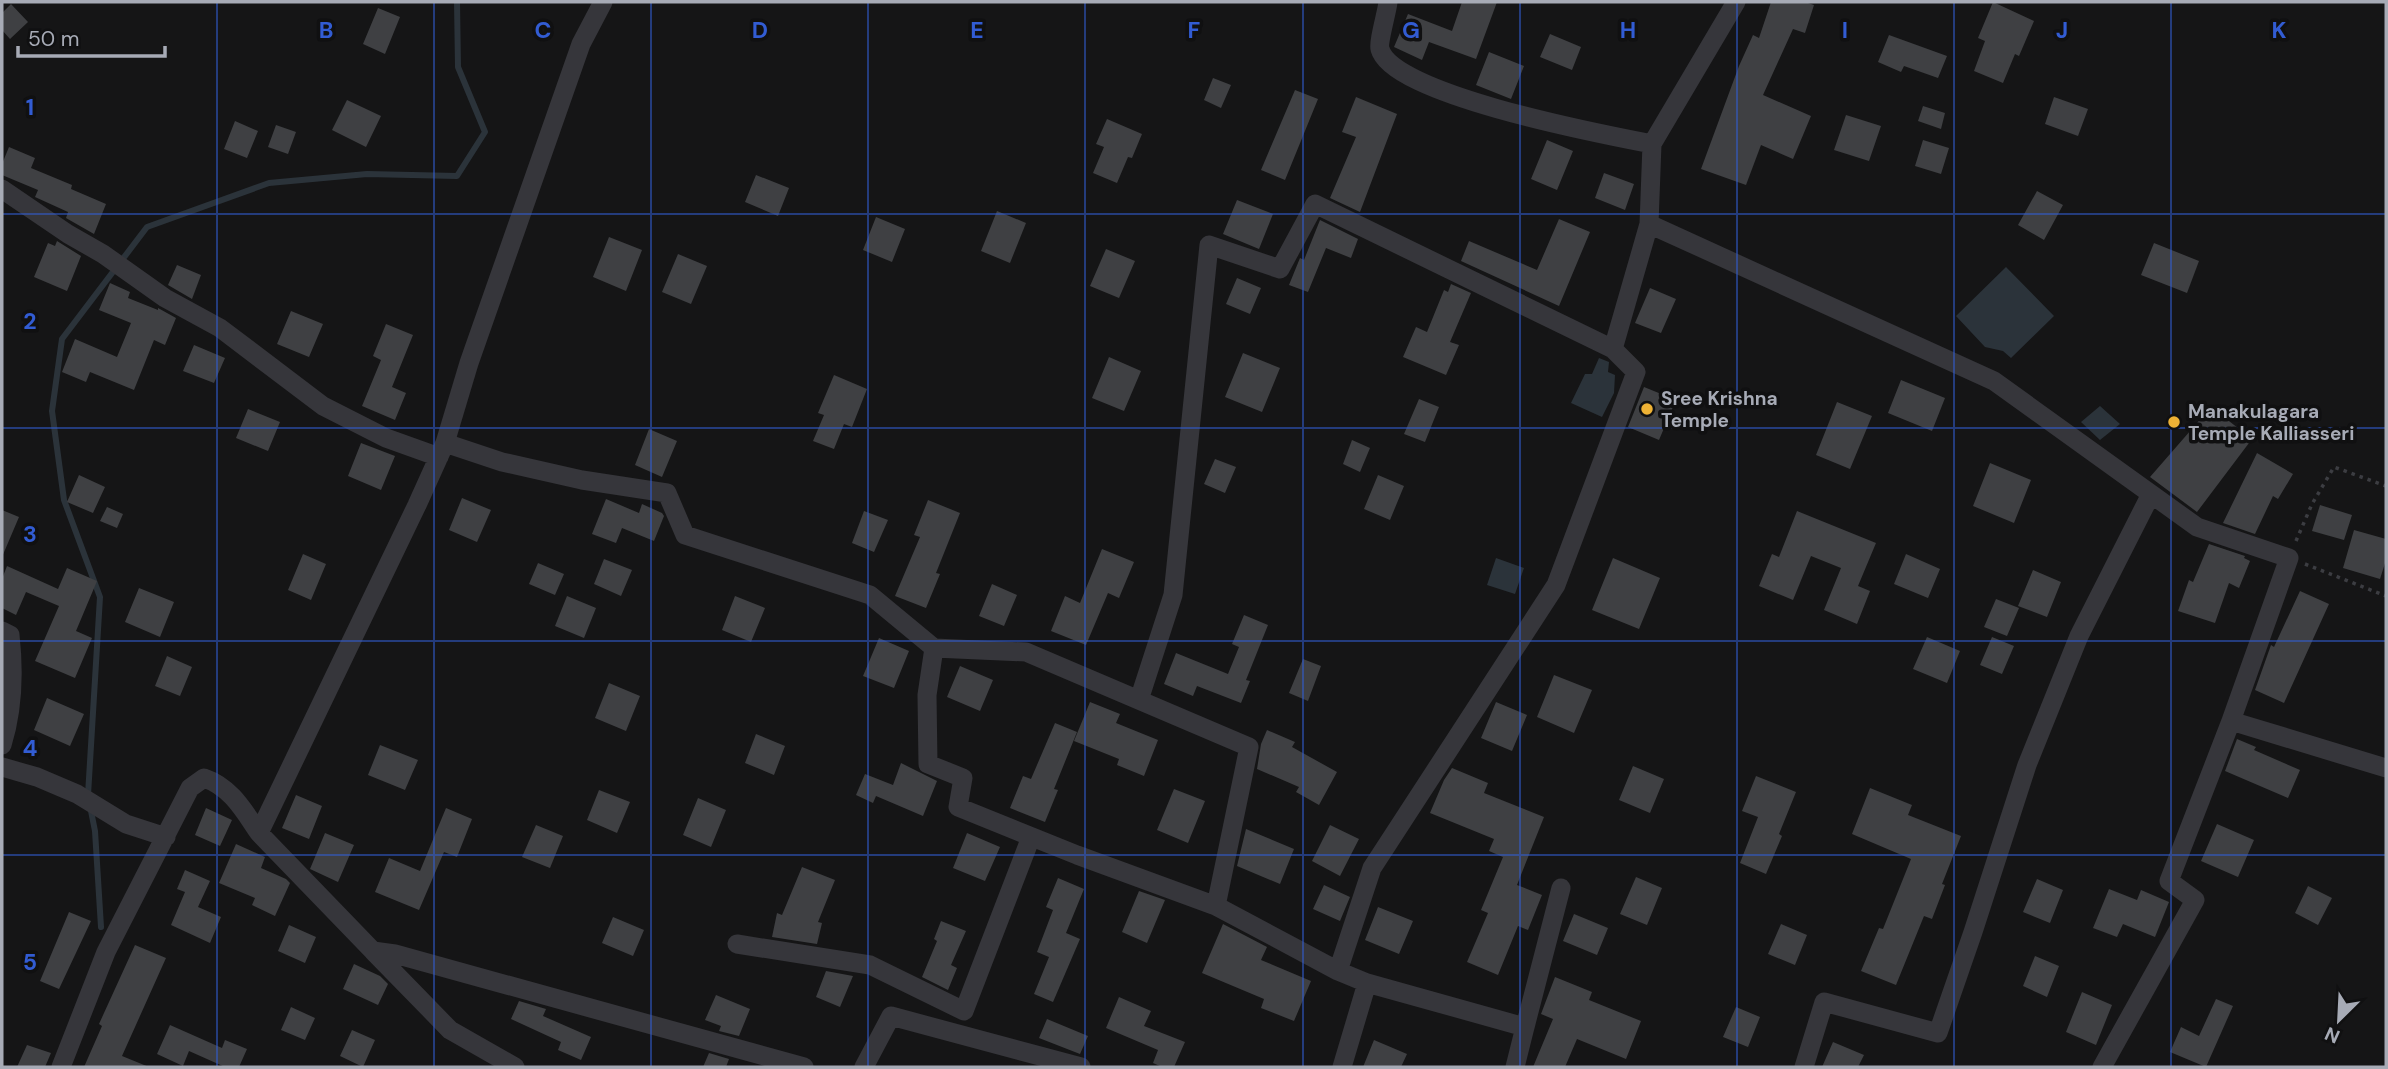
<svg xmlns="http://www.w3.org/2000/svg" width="2388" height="1069" font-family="'DM Sans',sans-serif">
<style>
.water{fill:#2b333a}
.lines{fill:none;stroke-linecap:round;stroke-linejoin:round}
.stream{stroke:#2b333a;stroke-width:6}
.building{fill:#3f4043}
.path{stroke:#3c3d42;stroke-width:3.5;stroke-dasharray:3.5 5;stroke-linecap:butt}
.street{stroke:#36363b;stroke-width:19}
.grid{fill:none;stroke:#325cd3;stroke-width:2;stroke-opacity:0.55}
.poi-dot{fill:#eeb235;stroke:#101011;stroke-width:2.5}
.labels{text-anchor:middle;stroke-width:7;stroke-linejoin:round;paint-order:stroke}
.poi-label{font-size:19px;font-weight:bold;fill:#a7abb6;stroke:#101011;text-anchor:start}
.grid-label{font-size:23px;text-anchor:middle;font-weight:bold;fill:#325cd3;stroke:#101011;stroke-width:7;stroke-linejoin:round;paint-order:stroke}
</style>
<rect width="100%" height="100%" fill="#151516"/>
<!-- water -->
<path class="water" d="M2006,267L2054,316L2011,358L2003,351L1985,347L1956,316Z
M1599,358L1609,362L1608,372L1615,375L1614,393L1602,417L1571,403L1585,374H1592Z
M2100,406L2120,424L2100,440L2081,422Z
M1496,558L1524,568L1515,594L1487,585Z"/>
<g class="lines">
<!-- stream -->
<path class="stream" d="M88,795L100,597L64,500L52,411L62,339L147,227L269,183L367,174L457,176L485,132L458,67L457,2
M90,806L95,831L101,927"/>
</g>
<!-- building -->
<path class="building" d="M1462,2H1497L1476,59L1429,42L1422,60L1394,47L1408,14L1452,31Z
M1771,2H1805L1814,5L1805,33L1793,29L1763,95L1811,116L1793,159L1761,145L1746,185L1701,169L1739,66L1753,35L1759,38Z
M1993,2L2034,21L2019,56L2015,54L2003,83L1974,71L1985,41L1978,38Z
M11,4L28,22L10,39L2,30V13Z
M378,8L400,17L385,54L363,44Z
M1550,34L1581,47L1572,70L1540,57Z
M1889,35L1947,56L1938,78L1904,66L1901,72L1878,62Z
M1489,52L1524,66L1511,99L1476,85Z
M1213,78L1231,85L1221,108L1204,100Z
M1295,90L1318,99L1285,180L1261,170Z
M1356,97L1397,114L1360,212L1330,198L1356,137L1342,132Z
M2054,97L2088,109L2078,136L2045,124Z
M347,100L381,116L366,147L332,130Z
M1923,106L1945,113L1941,129L1918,121Z
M1846,115L1881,126L1869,161L1834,150Z
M1107,119L1142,134L1132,158L1128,157L1117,183L1093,173L1104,147L1096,144Z
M235,121L258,131L247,158L224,149Z
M276,125L296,132L288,154L268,147Z
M1547,140L1573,151L1557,190L1531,179Z
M1923,140L1949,148L1941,174L1915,166Z
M9,147L35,158L31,168L72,185L71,189L106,204L94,234L66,218L68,212L35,197L38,190L2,175V164Z
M1604,173L1634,184L1625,210L1595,198Z
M756,175L789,188L778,216L745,202Z
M2037,191L2063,205L2044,240L2018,225Z
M1237,200L1273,214L1259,249L1223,234Z
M997,211L1026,223L1010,263L981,251Z
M876,217L905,229L892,262L863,250Z
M1559,219L1590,232L1559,306L1461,261L1469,241L1537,270Z
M1320,220L1358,239L1351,258L1326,248L1308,292L1289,285L1300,258L1304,260Z
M609,237L642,250L626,291L593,277Z
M57,241L81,256L67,291L34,277L48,243L55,246Z
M2154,243L2199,261L2187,293L2141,275Z
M1106,249L1135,261L1119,298L1090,286Z
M678,254L707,266L691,304L662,292Z
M177,265L201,275L192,299L168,285Z
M1237,278L1261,288L1250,314L1226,304Z
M110,283L130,292L128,298L158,310V308L176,318L165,345L154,340L134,390L90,372L86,382L62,372L75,339L117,357L131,323L99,310Z
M1451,284L1471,293L1450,342L1459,345L1446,375L1403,357L1416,327L1427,332L1444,290L1448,292Z
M1650,288L1676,299L1661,333L1635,323Z
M291,311L323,324L309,357L277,344Z
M386,324L413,335L392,387L406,393L395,420L362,406L381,360L373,356Z
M194,345L225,358L214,383L183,371Z
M1243,353L1280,368L1262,412L1225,397Z
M1109,357L1141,371L1124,411L1092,398Z
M834,375L867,389L852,427L844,424L834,449L813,441L824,415L818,413Z
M1901,380L1945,398L1932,431L1888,413Z
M1644,387L1676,400L1659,440L1628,427Z
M1419,399L1439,407L1425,442L1404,434Z
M1837,402L1872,416L1850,469L1816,455Z
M2211,407L2252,439L2197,512L2150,477Z
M248,409L280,422L268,451L236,438Z
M649,429L677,441L662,477L635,465Z
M1352,440L1370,448L1360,472L1343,464Z
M361,443L395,456L381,490L348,476Z
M2257,453L2293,474L2278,499L2273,496L2255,534L2223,523Z
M1215,459L1236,467L1225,493L1204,484Z
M1990,463L2031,480L2014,523L1973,506Z
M79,475L105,487L93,513L67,502Z
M1378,475L1404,486L1390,520L1364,509Z
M462,498L491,510L477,542L449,530Z
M606,499L639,513L642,504L662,513L664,516L654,541L622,528L616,543L592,534Z
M928,500L960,513L936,573L940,574L926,608L895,596L920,537L914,535Z
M2320,505L2352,515L2344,540L2312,531Z
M107,507L123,514L117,528L100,521Z
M2,510L19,517L2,557Z
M864,511L888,520L874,552L852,543Z
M1797,511L1876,543L1858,586L1870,591L1857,624L1824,610L1841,568L1811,556L1793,600L1759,586L1772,554L1779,557Z
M2354,530L2386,539V560L2380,579L2343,568Z
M2209,544L2245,556L2244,558L2250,561L2239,588L2229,583L2215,623L2178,611L2189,580L2193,582Z
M1102,549L1134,562L1119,598L1108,593L1086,645L1051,631L1065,596L1080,603Z
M303,554L326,564L311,600L288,590Z
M1906,554L1940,569L1928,598L1894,584Z
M1613,558L1660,578L1639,629L1592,610Z
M604,559L632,570L621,596L594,584Z
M538,563L564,574L555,595L529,584Z
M7,566L58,589L67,568L97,581L76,631L92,638L75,678L35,661L59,606L26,592L16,615L2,608V579Z
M2033,570L2061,582L2047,617L2018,606Z
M992,584L1017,595L1004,626L979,616Z
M139,588L174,602L160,637L125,622Z
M2300,591L2329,604L2284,703L2255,690L2271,645L2274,647Z
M567,596L596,608L584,638L555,626Z
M735,596L765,608L751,642L722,630Z
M1996,599L2019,608L2007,636L1984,627Z
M1244,615L1268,625L1246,680L1250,681L1241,703L1197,686L1193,696L1164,684L1176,653L1228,674L1239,647L1232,644Z
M1927,637L1960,651L1947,683L1913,669Z
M1992,637L2014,646L2002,674L1980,665Z
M879,638L909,651L894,688L863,676Z
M167,656L192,667L180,696L155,686Z
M1303,659L1321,666L1308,701L1289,693Z
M960,666L993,680L980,711L947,697Z
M1554,675L1592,690L1574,733L1537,717Z
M609,683L640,696L626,731L595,718Z
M47,698L84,714L70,746L34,730Z
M1090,702L1120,714L1116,723L1158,740L1144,776L1117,765L1119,759L1074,741Z
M1496,702L1527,715L1512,751L1481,738Z
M1055,723L1077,732L1054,789L1058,790L1045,822L1010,808L1023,776L1031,779Z
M1267,730L1295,742L1292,747L1337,772L1319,805L1296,792L1299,787L1257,769L1261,744Z
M756,734L785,746L774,775L745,763Z
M2237,739L2256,747L2254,750L2300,770L2288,798L2225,771Z
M380,745L418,760L405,790L368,775Z
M901,763L937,781L923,816L876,796L873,803L856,795L865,774L893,785Z
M1633,766L1664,779L1650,813L1619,800Z
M1452,768L1488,783L1484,793L1544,817L1517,885L1542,895L1528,930L1518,926L1498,975L1467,962L1488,913L1481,910L1503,857L1489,851L1494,839L1430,813L1444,780Z
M1756,776L1796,792L1779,834L1782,836L1766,874L1740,863L1758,817L1742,811Z
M1870,788L1912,805L1908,815L1961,836L1942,884L1945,885L1932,919L1924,916L1896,985L1861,971L1879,928L1883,929L1911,859L1852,834Z
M1174,789L1205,801L1188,843L1157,830Z
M599,790L630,802L617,833L587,820Z
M296,795L322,806L309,839L282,828Z
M698,798L726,810L711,847L683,835Z
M206,808L232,820L220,846L195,835Z
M446,808L472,819L457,857L444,852L419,910L375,892L389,858L420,871Z
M2217,824L2254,840L2238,877L2201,861Z
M536,825L563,836L550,868L522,857Z
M1330,825L1359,839L1340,876L1312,861Z
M1246,829L1294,849L1280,884L1237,866Z
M325,833L354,845L338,882L310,869Z
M967,833L1000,847L985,881L953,868Z
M236,844L265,857L261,868L286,879L290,883L275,916L252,905L255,898L219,883Z
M802,867L835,880L818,922L822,923L817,944L772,937L777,913L782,915Z
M185,870L210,881L198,907L221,917L210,943L171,925L185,892L177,889Z
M1636,877L1662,888L1647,925L1620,914Z
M1058,878L1084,889L1066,933L1080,939L1053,1002L1034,994L1049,957L1037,952L1053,910L1046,907Z
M2037,879L2063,890L2050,923L2023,912Z
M1324,885L1350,897L1340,921L1313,909Z
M2308,886L2332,898L2318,925L2295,913Z
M2109,889L2137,900L2141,890L2169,902L2155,937L2123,924L2117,937L2093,928Z
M1139,891L1165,900L1147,943L1122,932Z
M1378,907L1413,921L1399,954L1365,940Z
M69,912L91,921L59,989L40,981Z
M1574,914L1608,928L1597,955L1563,941Z
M613,917L644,930L633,956L602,943Z
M941,921L966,931L951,965L957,968L948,990L922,977L937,941L934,939Z
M1223,924L1267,947L1261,960L1311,981L1294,1021L1261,1008L1264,999L1202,973Z
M1781,924L1807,935L1795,965L1768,954Z
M289,925L316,937L305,963L278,951Z
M135,945L166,958L122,1056L149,1067H84L102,1026L99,1024Z
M2035,956L2059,966L2047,997L2023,986Z
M354,964L380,976L388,984L378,1005L343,989Z
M826,971L853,976L840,1007L816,997Z
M1555,977L1592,992L1589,1000L1641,1021L1626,1059L1577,1039L1565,1067H1533L1553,1019L1541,1014Z
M2082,992L2112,1005L2096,1045L2066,1032Z
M716,995L750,1009L739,1036L719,1031L721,1026L705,1020Z
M1119,997L1151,1011L1144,1026L1185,1042L1174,1067H1162L1153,1063L1158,1050L1106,1028Z
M2216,999L2233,1006L2206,1067L2170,1052L2181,1027L2199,1036Z
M519,1001L546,1009L543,1016L591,1037L581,1060L558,1050L561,1042L511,1019Z
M291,1007L315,1018L305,1040L281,1030Z
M1736,1007L1760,1017L1748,1047L1723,1037Z
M1047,1019L1088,1036L1080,1054L1039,1038Z
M170,1025L222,1048L225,1040L247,1049L239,1067H225L189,1051L183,1066L157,1054Z
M352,1030L375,1040L363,1067L340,1056Z
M1374,1040L1407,1054L1401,1067H1363Z
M1833,1042L1864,1055L1858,1067H1822Z
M27,1045L51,1053L45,1067H17Z
M709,1053L729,1059L726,1067H703Z"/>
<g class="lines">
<!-- path -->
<path class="path" d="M2296,541L2312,504L2334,467L2386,486
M2305,564L2386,596"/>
<!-- street -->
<path class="street" d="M1388,2C1387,12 1378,42 1380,49C1392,95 1606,135 1652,144L1649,224
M1652,144L1736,2
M2,189L68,234L103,254L165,298L220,328L323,406L386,438L439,457
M445,443L502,462L582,480L667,493L685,535L870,595L934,648L1026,652L1249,747L1216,906L1338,971
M2,631L10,635C14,671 13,710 2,745
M934,648L927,695L928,764L963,778L958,807L1077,855L1216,906
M1139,700L1173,595L1209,245L1280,269L1315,204L1613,349
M2,767L37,777L77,794L126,824L166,837
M259,833L373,951L395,954L804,1067
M737,944L870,965L964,1011L1031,837
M373,951L450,1030L515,1067
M1367,983L1525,1027L1515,1067
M1525,1027L1561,888
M61,1067L106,952L190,788L204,778C231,787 244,811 259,833L417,505L445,443L469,363L581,44L603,2
M864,1067L891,1016L1081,1067
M1342,1067L1367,983L1338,971L1372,868L1556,585L1636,372L1613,349L1649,224L1994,381L2197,527L2289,558L2231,721L2386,768
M1804,1067L1824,1002L1938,1033L1973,932L2027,765L2079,636L2151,494
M2102,1067L2195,900L2169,881L2231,721"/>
</g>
<!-- grid -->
<path class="grid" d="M217,2V1067M434,2V1067M651,2V1067M868,2V1067M1085,2V1067M1303,2V1067M1520,2V1067M1737,2V1067M1954,2V1067M2171,2V1067M2,214H2386M2,428H2386M2,641H2386M2,855H2386"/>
<!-- markers -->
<g class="poi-dot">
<circle cx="1647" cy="409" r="7"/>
<circle cx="2174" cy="422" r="7"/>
</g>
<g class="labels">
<!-- poi labels -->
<g class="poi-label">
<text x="1661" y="405">Sree Krishna<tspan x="1661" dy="22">Temple</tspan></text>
<text x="2188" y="418">Manakulagara<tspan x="2188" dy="22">Temple Kalliasseri</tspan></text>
</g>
</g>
<g class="grid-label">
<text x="326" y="38">B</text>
<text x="543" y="38">C</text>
<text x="760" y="38">D</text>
<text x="977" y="38">E</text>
<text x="1194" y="38">F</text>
<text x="1411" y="38">G</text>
<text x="1628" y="38">H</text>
<text x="1845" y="38">I</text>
<text x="2062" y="38">J</text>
<text x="2279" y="38">K</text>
<text x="30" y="115">1</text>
<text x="30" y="329">2</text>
<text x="30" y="542">3</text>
<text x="30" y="756">4</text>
<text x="30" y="970">5</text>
</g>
<!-- border -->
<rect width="2388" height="1069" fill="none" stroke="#a7abb6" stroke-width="7"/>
<!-- north arrow -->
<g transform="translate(2339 1020) rotate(204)" stroke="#101011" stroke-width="5" paint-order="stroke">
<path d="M0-5L12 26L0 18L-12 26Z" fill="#a7abb6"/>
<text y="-10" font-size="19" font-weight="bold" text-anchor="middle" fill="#a7abb6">N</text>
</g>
<!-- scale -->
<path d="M18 46v10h147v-10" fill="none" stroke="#a7abb6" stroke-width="3.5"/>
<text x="28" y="46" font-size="21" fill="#a7abb6" stroke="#101011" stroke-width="5" paint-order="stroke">50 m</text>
</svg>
